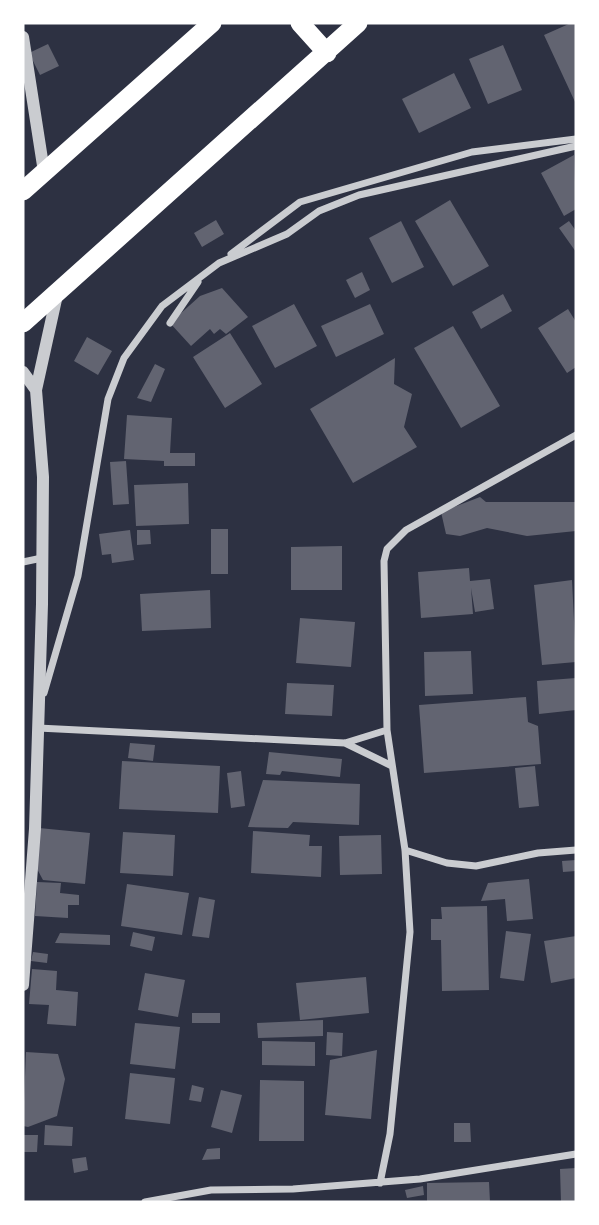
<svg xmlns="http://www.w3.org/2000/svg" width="599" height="1225" font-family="'Nunito Sans',sans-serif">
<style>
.building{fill:#626471}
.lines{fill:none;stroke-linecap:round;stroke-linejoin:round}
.minor{stroke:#caccd0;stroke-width:7}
.tertiary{stroke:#caccd0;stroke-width:12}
.trunk{stroke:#fff;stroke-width:19}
</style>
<rect width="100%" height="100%" fill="#2d3142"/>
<!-- building -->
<path class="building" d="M571,23H576V104L544,35Z
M48,44L59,66L40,75L29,53Z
M503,45L522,90L488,104L469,59Z
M454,73L471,108L419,133L402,99Z
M574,155L576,209L564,216L541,173Z
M450,200L489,266L453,286L415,221Z
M216,220L224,234L202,247L194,233Z
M401,221L424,267L392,283L369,238Z
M569,221L576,231V252L559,228Z
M362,272L370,290L355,298L346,280Z
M222,288L248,317L226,334L220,329L214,334L210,329L191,346L170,323L200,296Z
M503,294L512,311L481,329L472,312Z
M294,304L317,346L275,368L252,326Z
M370,304L384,334L336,357L321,326Z
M568,309L576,322V367L567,373L538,328Z
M453,326L500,406L461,428L414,348Z
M230,333L262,384L225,408L193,357Z
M87,337L112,351L98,375L74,361Z
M395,358L394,384L412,394L404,427L417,447L353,483L310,409Z
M155,364L165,369L151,402L137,398Z
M127,415L172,418L170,453H195V466H164V461L124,459Z
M126,461L129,504L113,505L110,462Z
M188,483L189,524L136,526L134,485Z
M480,497L486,502H576V531L527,536L487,528L460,536L446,534L441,512Z
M211,529H228V574H211Z
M130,530L134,560L112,563L111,554L102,555L99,534Z
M137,530H150L151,544L137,545Z
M342,546V590H291V547Z
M469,568L470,581L490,579L494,609L475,612L471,588L473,614L421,618L418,572Z
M572,580L576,662L542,665L534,585Z
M210,590L211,628L142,631L140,594Z
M300,618L355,622L351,667L296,663Z
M471,651L473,694L425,696L424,652Z
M576,678V710L539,714L537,681Z
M287,683L334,685L332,716L285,714Z
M526,697L528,722L538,726L541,764L424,773L419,705Z
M130,743L155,745L153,761L128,758Z
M269,752L342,759L340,777L282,771L280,775L266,774Z
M122,761L220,766L218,813L119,809Z
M535,766L539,806L519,808L515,768Z
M241,771L245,806L231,808L227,773Z
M263,780L360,784L359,825L293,822L288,828L248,827Z
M39,828L90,833L85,884L43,880L36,867Z
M253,831L310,835L309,846H322L321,877L251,873Z
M123,832L175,835L173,876L120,873Z
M381,835L382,874L340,875L339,836Z
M576,860V871L563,872L562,861Z
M529,879L533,919L507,921L505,899L481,901L488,883Z
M37,882L61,883L60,893L79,895V905H68V918L35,916Z
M127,884L189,893L182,935L121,926Z
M199,897L215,900L209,938L192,936Z
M487,906L489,990L442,991L441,940H431V919H442L441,907Z
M506,931L531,934L524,981L500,978Z
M133,932L155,937L152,951L130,946Z
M60,933L110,935V945L55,943Z
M576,936V978L551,983L544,941Z
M33,952L48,954L47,963L31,961Z
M32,969L57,971L56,990L78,992L76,1026L47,1024L49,1005L29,1004Z
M145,973L185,980L178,1017L138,1010Z
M366,977L369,1013L300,1020L296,983Z
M192,1013H220V1023H192Z
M323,1020V1036L258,1038L257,1023Z
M135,1023L180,1027L175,1069L130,1064Z
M327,1032L343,1033L342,1056L326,1055Z
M262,1041L315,1042V1066L262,1065Z
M377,1050L371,1119L325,1115L330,1060Z
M26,1052L58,1054L65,1079L57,1116L28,1127L23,1126Z
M130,1073L175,1078L170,1124L125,1119Z
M260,1080L304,1081V1141H259Z
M192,1085L204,1088L201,1102L189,1100Z
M221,1090L242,1095L232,1133L211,1127Z
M454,1123H470L471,1142H454Z
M45,1125L73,1127L72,1146L44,1145Z
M24,1135H38L37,1152H24Z
M220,1148V1159L202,1160L207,1149Z
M86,1157L88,1170L74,1173L72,1159Z
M576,1168V1202H561L560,1169Z
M489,1182L490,1202H427V1183Z
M423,1186L424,1195L407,1198L405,1190Z"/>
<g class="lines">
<!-- minor -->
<path class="minor" d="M231,254L300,202L472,152L576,139
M170,323L198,282
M23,562L42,558
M44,693L78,576L108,399L124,358L162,306L219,263L287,234L319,211L359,195L576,146
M38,728L345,743L387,730
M345,743L390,765
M405,850L447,863L476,866L538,853L576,850
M380,1183L390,1134L410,932L405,850L387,730L384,561L387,549L406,530L576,435
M145,1202L211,1190L293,1189L420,1179L576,1154"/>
<!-- tertiary -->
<path class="tertiary" d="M23,37L44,172
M23,372L36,390
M23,985L35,829L42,604L43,477L36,390L57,295"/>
<!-- trunk -->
<path class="trunk" d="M300,23L327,53
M23,191L212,23
M23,323L358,23"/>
</g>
<!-- border -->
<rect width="599" height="1225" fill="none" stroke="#ffffff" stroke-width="49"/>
</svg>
